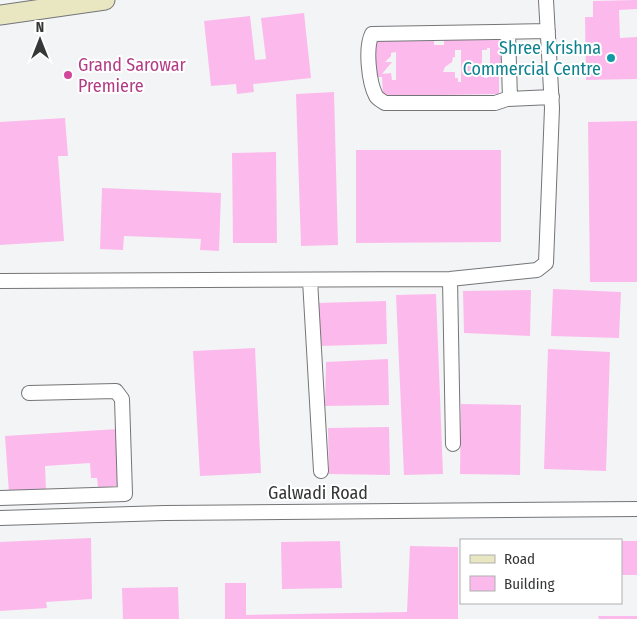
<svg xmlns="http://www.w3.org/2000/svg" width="637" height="619" font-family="'Fira Sans Condensed',sans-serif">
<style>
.building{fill:#fcbaec;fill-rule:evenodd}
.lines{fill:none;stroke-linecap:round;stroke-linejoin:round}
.minor-casing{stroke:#747577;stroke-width:16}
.secondary-casing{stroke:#747577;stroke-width:21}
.minor{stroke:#fff;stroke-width:14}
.secondary{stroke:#e8e7c2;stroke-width:19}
.culture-dot{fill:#0f9aa8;stroke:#fff;stroke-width:2}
.hotel-dot{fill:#d1479c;stroke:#fff;stroke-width:2}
.labels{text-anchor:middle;stroke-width:4;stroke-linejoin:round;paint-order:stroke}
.culture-label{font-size:18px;fill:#0d838f;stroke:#fff;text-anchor:end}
.hotel-label{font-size:18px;fill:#b23c85;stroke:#fff;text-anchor:start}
.street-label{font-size:18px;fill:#363737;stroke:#fff}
</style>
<rect width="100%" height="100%" fill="#f3f4f6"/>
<!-- building -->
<path class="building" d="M637,0V9L619,10L620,38L637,37V79L586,80L585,17H593V1Z
M304,13L311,78L253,84L254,92L237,94L236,84L211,86L204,21L250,16L255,60L266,59L261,18Z
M504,38V67H499V94L383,96L382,77H374L373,41L434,39V45H444V39ZM487,48H490V75H488V78H484V75H482V50H487ZM455,50H461V82H458V78H455V72H443L445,67L452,62L453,57H455ZM396,52V80H392L391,73L382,74L392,62H385L391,56V53Z
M334,92L338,245L301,246L296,94Z
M65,118L68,156H58L64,241L0,245V122Z
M637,121V282H590L588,122Z
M356,150H501V242L356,243Z
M276,152L277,243H233L232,153Z
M102,188L221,193L219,251L200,250L201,239L124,236L123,250L100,249Z
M553,289L621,292L619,338L551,336Z
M531,290L530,336L464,333L463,291Z
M436,294L443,474L404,475L396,295Z
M386,301L387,344L320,346L317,303Z
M255,348L261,473L200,476L193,351Z
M548,349L610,352L606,471L544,469Z
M388,359L389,405L325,406L326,362Z
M461,404L521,405L520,475L460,474Z
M389,427L390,475L329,474L328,428Z
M118,429L122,486L98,487L97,478H91L90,463L45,466L46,490L9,493L5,436Z
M91,538L92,599L46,602L47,608L0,611V542Z
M340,541L342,588L282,589L281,542Z
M621,541H637V575H621Z
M410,546L458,547V619H225V583H246V615L407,612Z
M178,587L179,619H123L122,588Z
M598,616H637V619H599Z"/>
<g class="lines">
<!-- minor casing -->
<g class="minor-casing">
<path id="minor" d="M548,31L372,34C365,48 369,83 376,96C378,99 382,101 385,103H495L507,99L552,97
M508,32L510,99
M450,279L453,444
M310,280L321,471
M0,281L450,279L537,270L546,263L552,108L546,0
M0,498L125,494L122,399L116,391L29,393
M0,518L165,513L637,509"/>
</g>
<!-- secondary casing -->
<g class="secondary-casing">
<path id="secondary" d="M0,15L105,0"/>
</g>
<!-- minor -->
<use href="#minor" class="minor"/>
<!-- secondary -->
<use href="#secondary" class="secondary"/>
</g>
<!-- markers -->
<circle class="culture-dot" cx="611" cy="58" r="5"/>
<circle class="hotel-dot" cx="68" cy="75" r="5"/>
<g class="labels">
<!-- culture labels -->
<g class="culture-label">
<text x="601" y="54">Shree Krishna<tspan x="601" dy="21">Commercial Centre</tspan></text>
</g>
<!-- hotel labels -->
<g class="hotel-label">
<text x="78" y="71">Grand Sarowar<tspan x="78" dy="21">Premiere</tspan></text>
</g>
<!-- street labels -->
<g class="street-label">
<text x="318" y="499">Galwadi Road</text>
</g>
</g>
<!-- legend -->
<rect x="460" y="539" width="162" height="65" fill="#ffffff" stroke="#afafaf"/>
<rect x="470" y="555" width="25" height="8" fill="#e8e7c2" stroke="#afafaf"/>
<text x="504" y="564" font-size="15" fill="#363737">Road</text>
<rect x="470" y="576" width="25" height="15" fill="#fcbaec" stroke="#afafaf"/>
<text x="504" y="589" font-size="15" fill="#363737">Building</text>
<!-- north arrow -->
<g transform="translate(40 40)" stroke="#ffffff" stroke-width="4" paint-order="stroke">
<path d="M0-4L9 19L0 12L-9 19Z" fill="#363737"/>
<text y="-8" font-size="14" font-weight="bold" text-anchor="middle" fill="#363737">N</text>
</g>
</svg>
